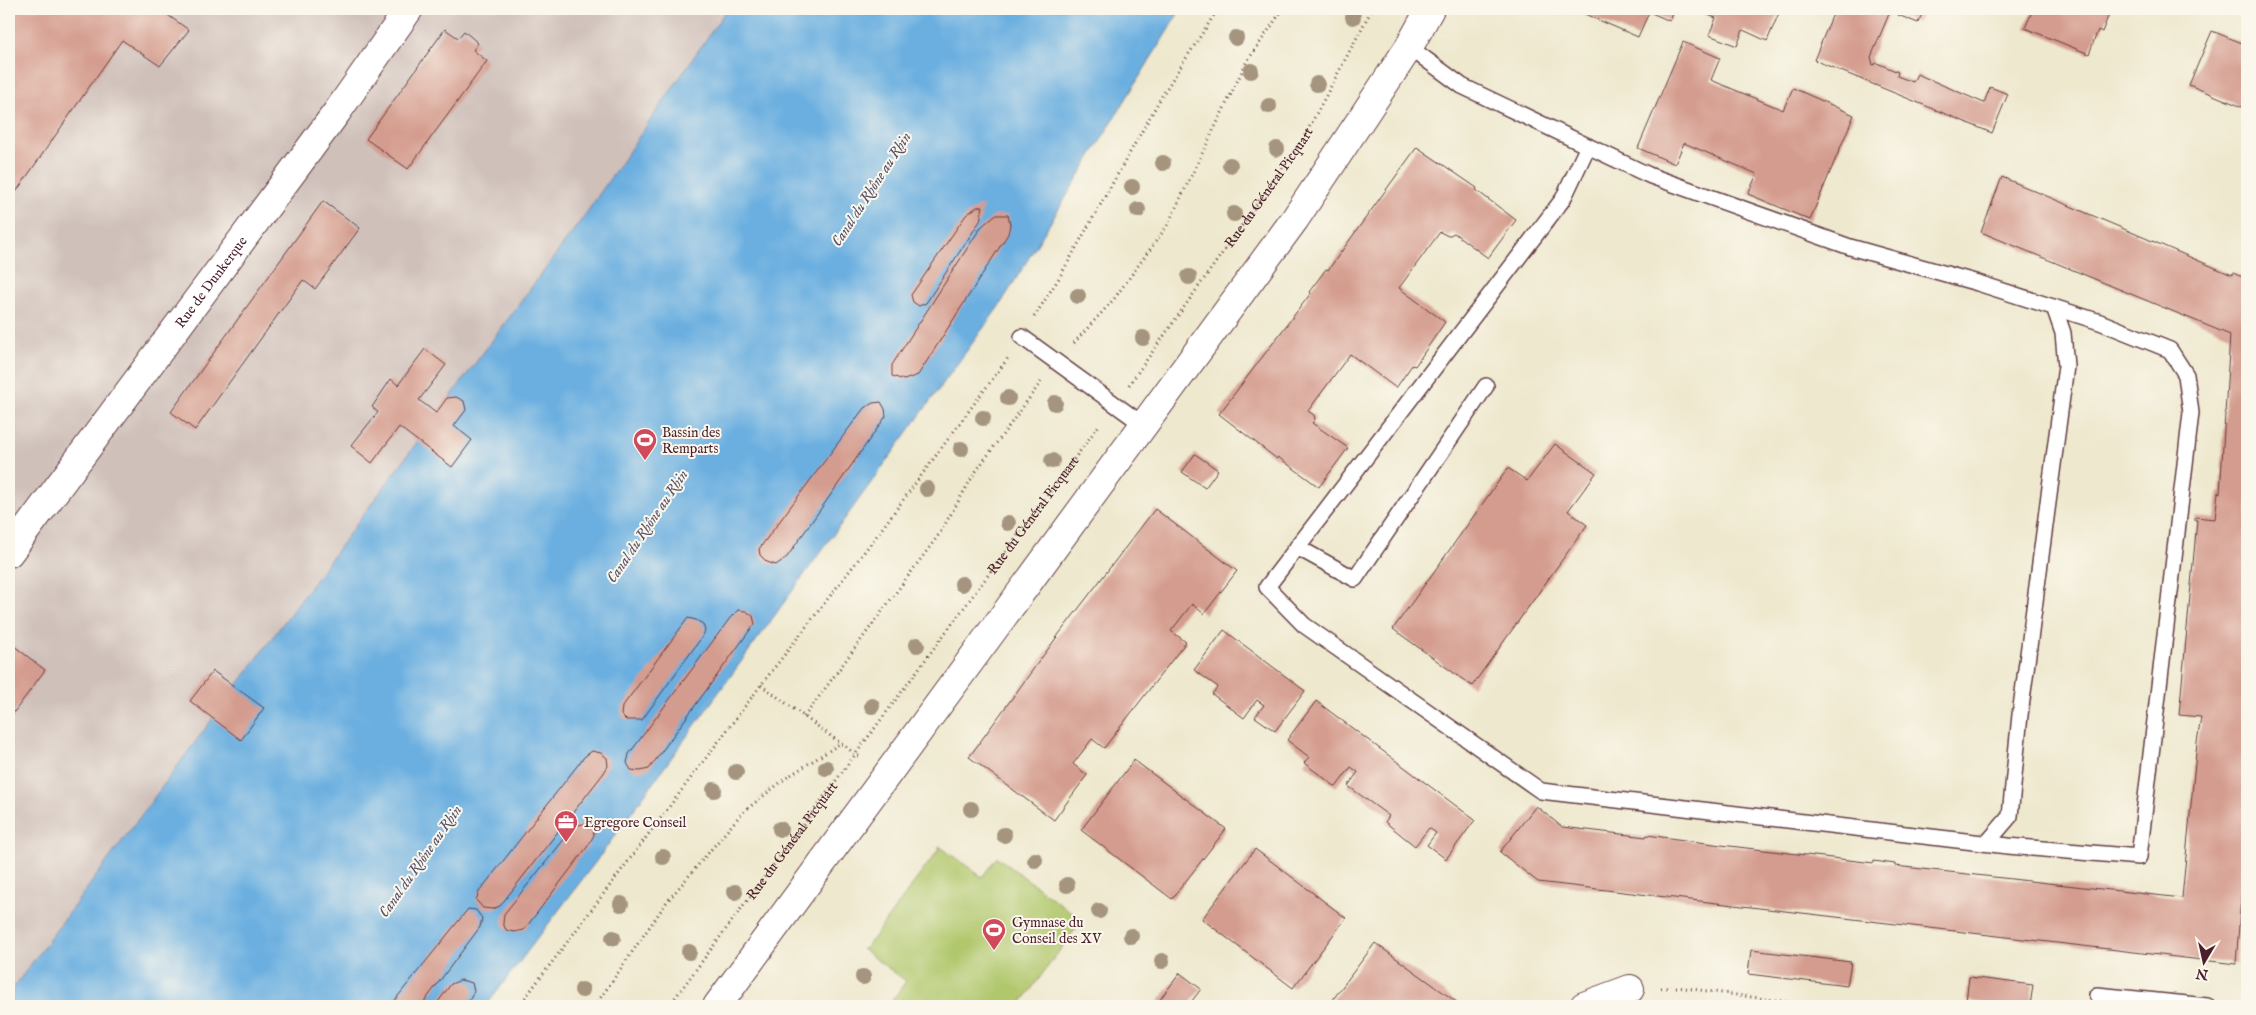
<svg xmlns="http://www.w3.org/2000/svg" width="2256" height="1015" font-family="'IM FELL English',serif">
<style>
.industrial{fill:#cfc0ba}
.green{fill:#b0c76c;stroke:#7d734c}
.water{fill:#6bafe0;stroke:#5a6786}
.building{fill:#d49c8e}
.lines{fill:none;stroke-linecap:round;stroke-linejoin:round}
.lane-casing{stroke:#633d43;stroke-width:18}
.street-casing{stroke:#633d43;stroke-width:30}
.secondary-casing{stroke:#633d43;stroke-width:30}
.path{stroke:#633d43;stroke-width:3;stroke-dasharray:1 4;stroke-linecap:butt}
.lane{stroke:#fff;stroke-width:15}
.street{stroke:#fff;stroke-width:28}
.secondary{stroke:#fff;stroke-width:28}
.tree{fill:#a5957f}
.labels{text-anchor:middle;stroke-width:4;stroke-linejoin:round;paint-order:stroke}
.street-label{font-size:14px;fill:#4a1f2b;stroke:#fbf7ec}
.poi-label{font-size:14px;fill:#4a1f2b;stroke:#fbf7ec;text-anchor:start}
.water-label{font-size:15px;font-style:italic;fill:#56516a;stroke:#fbf7ec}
</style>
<rect width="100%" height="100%" fill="#fbf7ec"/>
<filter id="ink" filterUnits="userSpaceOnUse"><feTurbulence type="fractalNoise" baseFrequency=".02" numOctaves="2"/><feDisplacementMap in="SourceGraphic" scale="10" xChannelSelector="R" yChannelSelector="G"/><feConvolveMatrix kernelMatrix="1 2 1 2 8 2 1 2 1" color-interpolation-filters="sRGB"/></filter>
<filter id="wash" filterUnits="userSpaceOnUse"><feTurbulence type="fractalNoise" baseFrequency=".0096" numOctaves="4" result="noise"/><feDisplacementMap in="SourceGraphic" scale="20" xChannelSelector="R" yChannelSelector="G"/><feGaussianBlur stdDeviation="1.12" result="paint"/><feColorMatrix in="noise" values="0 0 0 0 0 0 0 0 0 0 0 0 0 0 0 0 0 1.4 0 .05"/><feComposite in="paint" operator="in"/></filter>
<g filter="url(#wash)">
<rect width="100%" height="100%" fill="#eee8ce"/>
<!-- industrial -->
<path class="industrial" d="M9,9H727L585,215L9,994Z"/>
<!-- green -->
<path class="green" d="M939,846L982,877L997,857L1082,920L1019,1006H888L906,981L862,949H865L939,849Z"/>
<!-- water -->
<path class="water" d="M727,9H1181L1000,305L600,856L486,1006H9V994L585,215Z"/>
<g id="blocks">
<!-- building -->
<path class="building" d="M9,9H159L189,30L160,66L122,40L9,202Z
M1573,9H1675L1670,21L1649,12L1638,37Z
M1692,9H1769L1779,13L1767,41L1743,30L1737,46L1709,35L1716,18Z
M1835,9H1924L1918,23L1898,15L1896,10L1889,14L1871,57L1873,65L1877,63L1898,72L1897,76L1913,82L1917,74L1984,103L1990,87L2008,94L1992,133L1814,60Z
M2033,9H2111L2102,32L2098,30L2089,54L2025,28Z
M445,29L458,38L464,31L478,43L473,50L487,61L408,169L366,139Z
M2212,31L2247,45V109L2189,85Z
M1683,42L1720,58L1711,80L1783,110L1793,88L1854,115L1810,220L1748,194L1757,174L1684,143L1675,164L1638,148Z
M1417,147L1477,188L1476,190L1516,220L1488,258L1454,233L1448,236L1440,232L1399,288L1445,322L1415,366L1412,365L1396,388L1350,354L1308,411L1314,415L1315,420L1312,423L1348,448L1319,487L1278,457L1277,459L1219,414L1311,293L1309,292L1326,269L1328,270Z
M2002,177L2232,275L2233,273L2247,279V819L2236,964L1538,882L1500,852L1536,806L1562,827L1646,837L1647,835L1721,845L1874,863V861L1895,864V866L2182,898L2197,742L2201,717L2179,715L2197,520H2195V517L2215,519L2218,492L2220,493L2230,335L1981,232Z
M323,201L360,228L315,289L303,280L195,430L171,412Z
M983,206L980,221L926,303L919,306L913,302L911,295L966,215L977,207Z
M995,215H1008L1010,225L1008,234L918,375L904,380L892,376V365L981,227Z
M425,349L446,365L419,400L436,413L447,398L456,397L464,401L466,410L454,426L472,440L452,467L399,427L372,463L351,446L378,412L372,407L391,379L398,385Z
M881,402L885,409L886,416L787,557L776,565L767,562L760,555L759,549L864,408L873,403Z
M1555,444L1596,473L1568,511L1587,525L1472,686L1393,629L1508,468L1527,481Z
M1195,454L1218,470L1205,488L1182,472Z
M1155,509L1237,571L1204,614L1192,604L1171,631L1186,642L1104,748L1092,739L1073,764L1087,775L1054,820L969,757L1059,634Z
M738,610L746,611L753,616L755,624L750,630L649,769L640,771L631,770L627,763L629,754L730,618Z
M688,618L696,620L703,624L705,631L702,637L642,720H626L621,715L622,707Z
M1224,630L1305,691L1275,731L1255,717L1264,705L1257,700L1244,718L1212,694L1218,687L1194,670Z
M9,642L45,670L9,719Z
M213,671L264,708L241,740L190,701Z
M1316,701L1475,820L1446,859L1427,845L1436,833L1429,828L1415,846L1385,822L1389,816L1348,786L1358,772L1351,767L1336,787L1304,763L1309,757L1287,740Z
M592,751L601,753L607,758L608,766L603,774L500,906L492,909L483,908L476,900L479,892L584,757Z
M1134,760L1226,829L1172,899L1081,830Z
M582,824H593L594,835L588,846L524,930L514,932L506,930L503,923L504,914L574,827Z
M1255,849L1346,918L1293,988L1202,919Z
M468,909L476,910L482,918L480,927L421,1006H390Z
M1375,943L1458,1003L1455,1006H1328Z
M1751,950L1851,962L1847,986L1748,974Z
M1180,973L1201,989L1188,1006H1155Z
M1969,977L2033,985L2030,1006H2006L1966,1001Z
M461,980L472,983L474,991L467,1006H435L451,984Z"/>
</g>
</g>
<g filter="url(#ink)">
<use href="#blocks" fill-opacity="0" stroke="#633d43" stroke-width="1"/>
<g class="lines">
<!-- lane casing -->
<g class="lane-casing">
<path id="lane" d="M1409,47L1462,86L1640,171L1651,176L1850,247L1978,283L2100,322L2170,350L2186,375L2191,413L2139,857L2008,846L1541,791L1304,625L1267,587L1563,199L1588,146
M1022,337L1145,426
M1297,547L1355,579L1486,386
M1987,843L2010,816L2020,715L2066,366L2063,333L2054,307
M2097,995L2207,1006"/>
</g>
<!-- street casing -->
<g class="street-casing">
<g id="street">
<path id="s3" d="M9,553L337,112L409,9"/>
<path d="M1584,1006L1630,989"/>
</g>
</g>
<!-- secondary casing -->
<g class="secondary-casing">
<path id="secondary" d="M717,1006L1295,219L1409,47L1430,9"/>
</g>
<!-- path -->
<g class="path">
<path d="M1034,317L1059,278L1163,94L1218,9"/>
<path d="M1074,343L1114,299L1167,226L1246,63L1283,9"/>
<path id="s1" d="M1129,385L1303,139L1372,9"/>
<path d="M761,685L861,758"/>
<path d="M804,717L940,533L974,474L1041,382"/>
<path d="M1661,988L1677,987L1819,1006"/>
<path d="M519,1006L761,685L875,538L1008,358"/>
<path d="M595,1006L666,903L742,813L786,778L841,743"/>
<path id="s2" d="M669,1006L1100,424"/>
</g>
<!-- lane -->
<use href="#lane" class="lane"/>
<!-- street -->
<use href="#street" class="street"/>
<!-- secondary -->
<use href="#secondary" class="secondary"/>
</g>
<!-- trees -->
<g class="tree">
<circle cx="1353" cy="17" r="8"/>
<circle cx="1236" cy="38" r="8"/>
<circle cx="1251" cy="71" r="8"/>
<circle cx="1317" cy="84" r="8"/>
<circle cx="1269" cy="106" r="8"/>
<circle cx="1277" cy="149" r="8"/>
<circle cx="1163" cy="163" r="8"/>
<circle cx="1230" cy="165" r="8"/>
<circle cx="1132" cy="187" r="8"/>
<circle cx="1138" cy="210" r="8"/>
<circle cx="1234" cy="214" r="8"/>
<circle cx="1189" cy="277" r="8"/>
<circle cx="1078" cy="296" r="8"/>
<circle cx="1143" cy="338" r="8"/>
<circle cx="1008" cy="398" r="8"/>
<circle cx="1055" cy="403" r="8"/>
<circle cx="983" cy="418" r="8"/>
<circle cx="961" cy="449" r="8"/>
<circle cx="1052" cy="461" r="8"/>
<circle cx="927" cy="489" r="8"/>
<circle cx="1008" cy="523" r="8"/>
<circle cx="962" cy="584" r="8"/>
<circle cx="917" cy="645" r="8"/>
<circle cx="872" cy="706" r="8"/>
<circle cx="826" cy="768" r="8"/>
<circle cx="736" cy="772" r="8"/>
<circle cx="714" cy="790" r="8"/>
<circle cx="971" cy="809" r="8"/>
<circle cx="780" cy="829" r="8"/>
<circle cx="1004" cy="835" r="8"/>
<circle cx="663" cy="857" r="8"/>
<circle cx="1035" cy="860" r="8"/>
<circle cx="1067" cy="885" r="8"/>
<circle cx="735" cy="892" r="8"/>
<circle cx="621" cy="904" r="8"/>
<circle cx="1099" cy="911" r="8"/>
<circle cx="1131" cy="936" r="8"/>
<circle cx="613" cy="938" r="8"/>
<circle cx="689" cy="952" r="8"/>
<circle cx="1162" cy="961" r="8"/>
<circle cx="863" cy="977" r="8"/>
<circle cx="582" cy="990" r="8"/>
</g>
</g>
<!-- icons -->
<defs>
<g id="stadium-pin" transform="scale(1.25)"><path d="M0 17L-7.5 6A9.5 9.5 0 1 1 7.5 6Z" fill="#d1495b" stroke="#fbf7ec"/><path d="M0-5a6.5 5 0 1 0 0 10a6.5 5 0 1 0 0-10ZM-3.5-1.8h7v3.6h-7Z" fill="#fff"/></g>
<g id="office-pin" transform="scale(1.25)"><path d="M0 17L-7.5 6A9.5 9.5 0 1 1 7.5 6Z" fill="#d1495b" stroke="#fbf7ec"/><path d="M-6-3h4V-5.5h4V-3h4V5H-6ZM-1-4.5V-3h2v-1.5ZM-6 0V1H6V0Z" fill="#fff"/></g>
</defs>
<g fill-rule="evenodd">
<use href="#stadium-pin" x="645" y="440"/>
<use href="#office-pin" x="566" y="822"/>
<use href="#stadium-pin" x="994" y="930"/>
</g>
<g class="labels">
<!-- street labels -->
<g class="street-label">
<text dy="5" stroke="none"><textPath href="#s1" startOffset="242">Rue du Général Picquart</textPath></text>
<text dy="5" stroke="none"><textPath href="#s3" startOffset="338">Rue de Dunkerque</textPath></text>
<text dy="5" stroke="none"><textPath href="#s2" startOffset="611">Rue du Général Picquart</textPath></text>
<text dy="5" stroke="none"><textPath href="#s2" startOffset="206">Rue du Général Picquart</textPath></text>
</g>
<!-- poi labels -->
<g class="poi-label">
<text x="662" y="437">Bassin des<tspan x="662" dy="16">Remparts</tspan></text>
<text x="584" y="827">Egregore Conseil</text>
<text x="1012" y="927">Gymnase du<tspan x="1012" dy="16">Conseil des XV</tspan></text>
</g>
<!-- water labels -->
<g class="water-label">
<text transform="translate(871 189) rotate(-57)" y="5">Canal du Rhône au Rhin</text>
<text transform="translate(647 526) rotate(-56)" y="5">Canal du Rhône au Rhin</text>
<text transform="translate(420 861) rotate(-55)" y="5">Canal du Rhône au Rhin</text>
</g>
</g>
<!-- margin -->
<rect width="2256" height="1015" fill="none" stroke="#fbf7ec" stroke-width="30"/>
<!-- north arrow -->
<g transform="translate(2204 962) rotate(189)" stroke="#fbf7ec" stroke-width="4" paint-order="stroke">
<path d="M0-4L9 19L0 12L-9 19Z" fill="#4a1f2b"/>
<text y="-8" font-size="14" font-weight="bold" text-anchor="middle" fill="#4a1f2b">N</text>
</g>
</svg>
